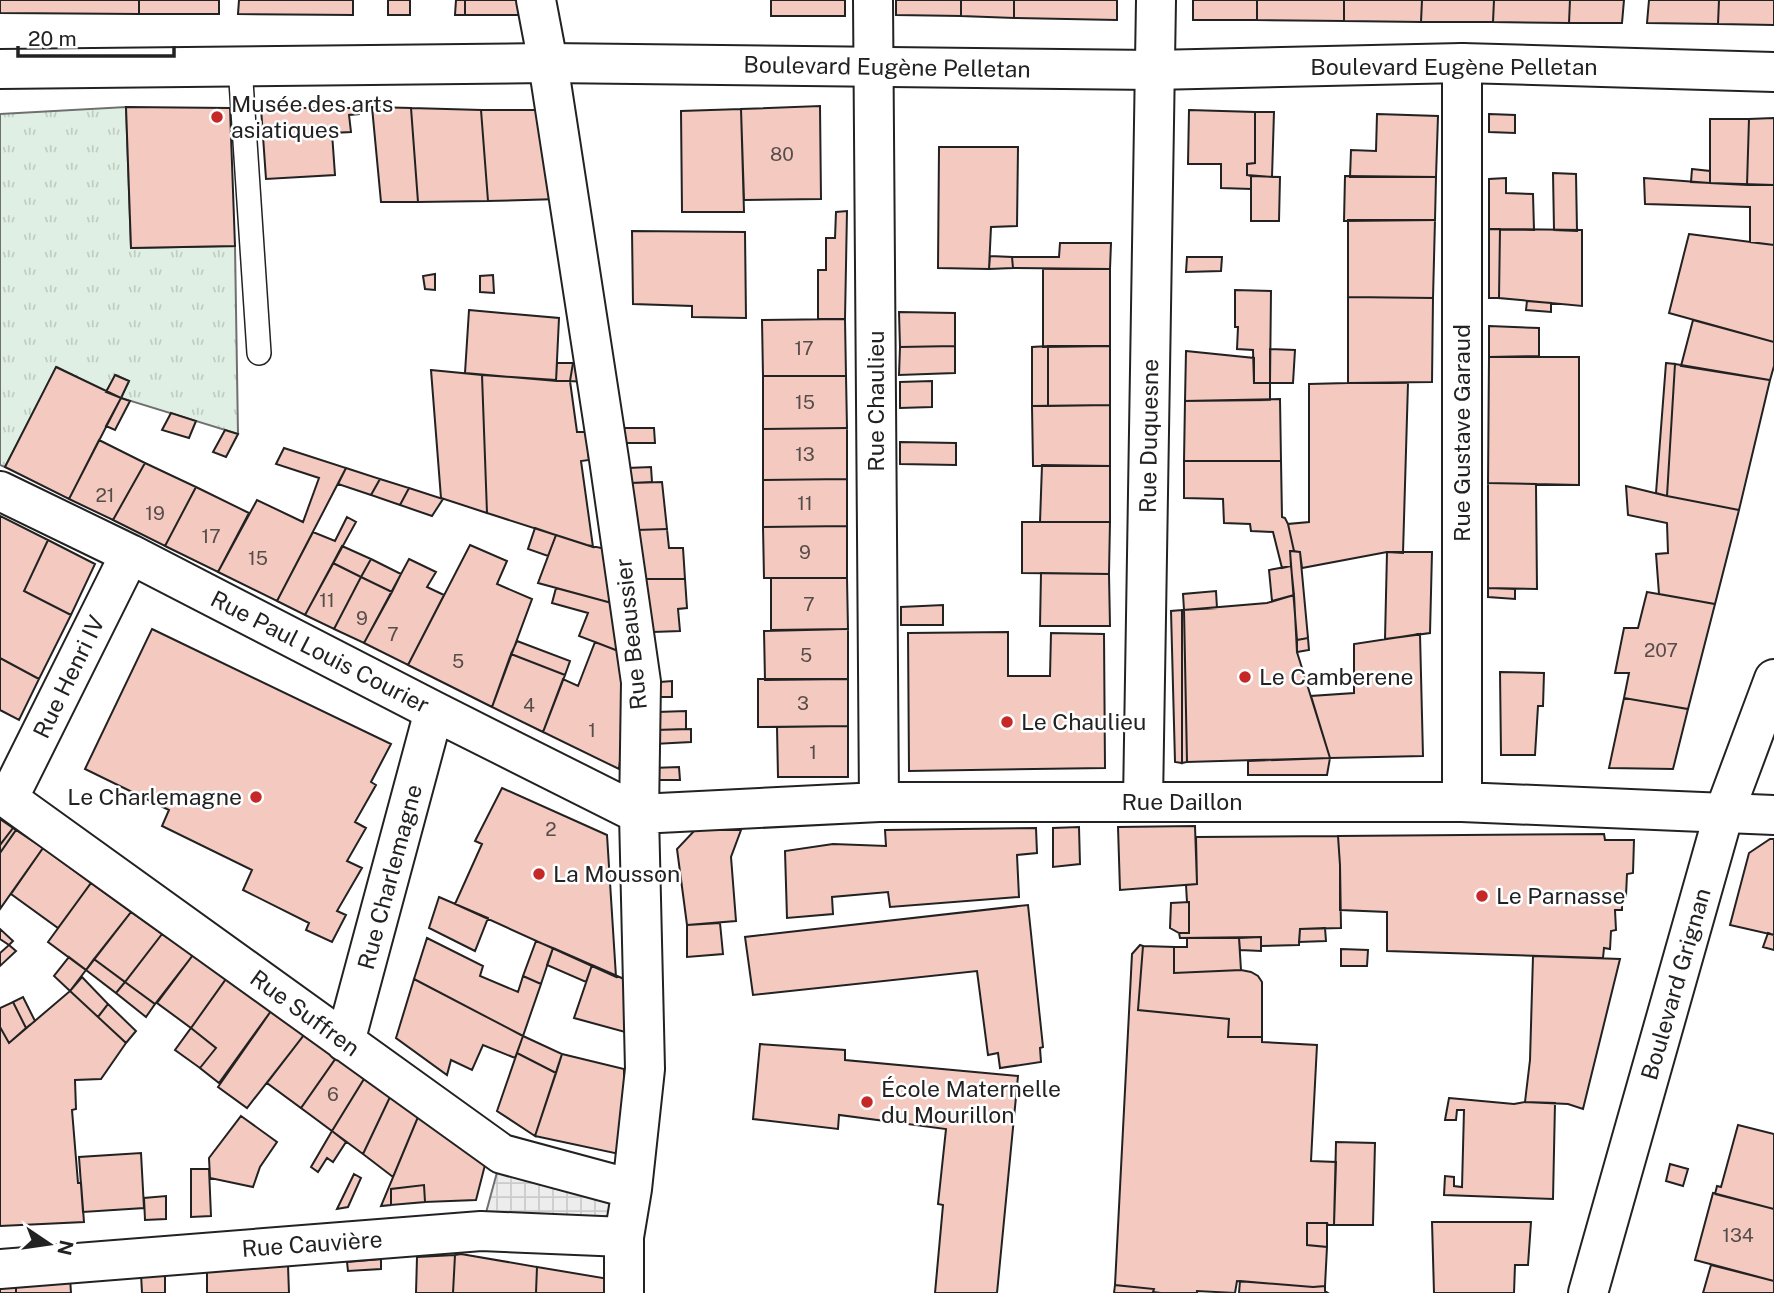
<svg xmlns="http://www.w3.org/2000/svg" width="1774" height="1293" font-family="'Public Sans',sans-serif">
<style>
.grass{fill:url(#grass-tufts);stroke:#6f6f6f;stroke-width:2}
.plaza{fill:url(#plaza-grid);stroke:#6f6f6f;stroke-width:2}
.building{fill:#f3c9c0;stroke:#222;stroke-width:2}
.lines{fill:none;stroke-linecap:round;stroke-linejoin:round}
.lane-casing{stroke:#222;stroke-width:26}
.street-casing{stroke:#222;stroke-width:42}
.secondary-casing{stroke:#222;stroke-width:42}
.lane{stroke:#fff;stroke-width:23}
.street{stroke:#fff;stroke-width:38}
.secondary{stroke:#fff;stroke-width:38}
.poi-dot{fill:#c62828;stroke:#fff;stroke-width:2.5}
.labels{text-anchor:middle;stroke-width:5;stroke-linejoin:round;paint-order:stroke}
.number-label{font-size:19px;fill:#564c4a}
.street-label{font-size:23px;fill:#222;stroke:#fff}
.poi-label{font-size:23px;fill:#222;stroke:#fff;text-anchor:start}
</style>
<defs>
<pattern id="grass-tufts" width="24" height="20" patternUnits="userSpaceOnUse" patternTransform="scale(1.75)"><rect width="24" height="20" fill="#e0efe3"/><path d="M3 7l-1-3M5 7V3M7 7l1-3M15 17l-1-3M17 17v-4M19 17l1-3" fill="none" stroke="#c0cdc2"/></pattern>
<pattern id="plaza-grid" width="8" height="8" patternUnits="userSpaceOnUse" patternTransform="scale(1.75)"><rect width="8" height="8" fill="#ededed"/><path d="M0 4h8M4 0v8" fill="none" stroke="#cbcbcb"/></pattern>
</defs>
<rect width="100%" height="100%" fill="#fff"/>
<!-- grass -->
<path class="grass" d="M126,107L131,248L235,246L238,434L121,398L129,381L116,375L106,392L57,367L5,467L0,465V114Z"/>
<!-- plaza -->
<path class="plaza" d="M502,1154L632,1189L624,1237L481,1231Z"/>
<!-- building -->
<path class="building" d="M0,0H139V14L0,13Z
M139,0H219V14H139Z
M239,0H353V15L238,14Z
M388,0H410V15H388Z
M456,0H465V15H455Z
M465,0H529L533,15H465Z
M771,0H845V16H771Z
M896,0H961V16L896,15Z
M961,0H1014V18L961,16Z
M1014,0H1117V20L1014,18Z
M1193,0H1257V20H1193Z
M1257,0H1344V21L1257,20Z
M1344,0H1422L1421,22L1344,21Z
M1422,0H1494L1493,22H1421Z
M1494,0H1570L1569,23L1493,22Z
M1570,0H1624L1622,23H1569Z
M1649,0H1719L1718,24L1647,23Z
M1719,0H1774V25L1718,24Z
M820,106L821,199L744,200L741,109Z
M126,107L230,108L235,246L131,248Z
M372,107L411,108L418,202H381Z
M261,108H359V114L349,115L351,132L332,133L335,175L266,179Z
M411,108L481,110L488,201L418,202Z
M741,109L744,212H682L681,111Z
M481,110H546L559,199L488,201Z
M1189,110L1255,112V163L1247,164V175L1251,176V189L1221,188V164H1188Z
M1255,112H1274L1272,177L1247,175V164L1255,163Z
M1377,114L1438,116L1436,177H1350L1351,150L1376,151Z
M1489,114L1515,115V133L1489,132Z
M1774,118V185H1747L1749,119Z
M1710,119H1749L1747,185L1710,183Z
M939,147H1018L1017,226L991,227L989,269L938,268Z
M1692,169L1710,171V183L1691,182Z
M1553,173L1576,174L1577,231L1554,230Z
M1251,176L1280,177L1279,221H1251Z
M1345,176L1436,177L1435,220L1344,221Z
M1506,178V193L1533,194L1534,230L1489,229V179Z
M1644,178L1710,183L1774,185V245L1750,242V207L1645,204Z
M847,211L845,319H818V270H826V238H835L836,212Z
M1348,220H1435L1433,298L1348,297Z
M1489,229H1500L1499,298H1489Z
M1500,229L1582,230V306L1499,298Z
M632,231L745,232L746,318L692,317V306L633,304Z
M1689,234L1774,245V342L1669,313Z
M1060,243H1111L1110,269L1013,268L1012,257H1059Z
M990,256L1012,257L1013,268L989,269Z
M1187,257H1222L1221,271L1186,272Z
M1043,269H1110V346L1043,347Z
M435,274V290L425,289L423,276Z
M493,275L494,293L480,292V276Z
M1235,290L1271,291L1270,383H1254L1253,350L1237,349L1238,327H1235Z
M1348,297L1433,298L1432,382L1348,383Z
M1527,301L1551,303V312L1526,310Z
M469,310L559,318L556,381L465,373Z
M899,312L955,313V346L900,347Z
M845,319L846,376H763L762,320Z
M1693,320L1774,342V366L1770,380L1681,366Z
M1489,326L1539,328V356L1489,357Z
M955,346V373L899,375L900,347Z
M1048,346H1110V405L1048,406Z
M1048,346V406H1032V347Z
M1270,349L1295,350L1293,383H1270Z
M1186,351L1254,358V383H1270V400L1185,401Z
M1489,357H1579V485L1488,483Z
M557,363H573L570,381H556Z
M573,363L583,364L586,382L570,381Z
M1666,363L1675,364L1667,496L1656,493Z
M1675,364L1770,380L1739,510L1667,496Z
M56,367L121,398L69,499L5,467Z
M431,370L482,375L487,513L441,498Z
M115,375L129,381L121,398L106,392Z
M482,375L570,381L577,432H586L589,460L581,461L593,547L487,513Z
M763,376H846L847,428L763,429Z
M932,381V407L900,408V382Z
M1348,383H1408L1403,553L1387,552L1302,568L1300,552L1294,551L1288,524L1309,522V384Z
M121,398L130,401L115,430L106,426Z
M1280,399L1281,461H1184L1185,401Z
M1110,405V466H1033L1032,406Z
M171,413L196,421L189,438L162,430Z
M621,428H654L655,443H624Z
M847,428V479L763,480V429Z
M225,430L238,434L226,457L213,452Z
M99,440L145,463L113,520L69,499Z
M900,442L956,443V465L900,464Z
M284,448L346,468L277,601L218,572L257,500L303,522L319,478L276,464Z
M1184,461H1281L1282,517L1285,518L1288,524L1294,551H1290L1291,566L1282,568L1273,532L1251,531L1250,524L1224,523L1223,499L1184,498Z
M145,463L196,487L165,546L113,520Z
M1042,465L1110,466V522H1040Z
M651,467L652,482L630,483L627,468Z
M346,468L380,479L371,495L338,484Z
M380,479L409,488L400,505L371,495Z
M847,479V526L763,527V480Z
M662,482L667,529L637,530L630,483Z
M1488,483L1536,484L1537,589L1488,588Z
M1626,486L1667,496L1739,510L1715,604L1659,594L1656,554L1668,553L1667,523L1628,515Z
M196,487L249,513L218,572L165,546Z
M409,488L443,499L432,516L400,505Z
M0,516L48,540L24,591L71,615L39,679L0,658Z
M347,517L356,522L305,615L277,601L313,532L335,541Z
M1022,522H1110L1109,574L1022,573Z
M847,526V578H764L763,527Z
M535,528L556,535L548,556L528,549Z
M667,529L669,548H683L685,579H644L637,530Z
M556,535L587,545L611,550L619,605L538,583Z
M48,540L95,564L71,615L24,591Z
M470,545L507,561L497,584L532,599L492,707L408,665Z
M342,546L371,559L361,577L333,563Z
M1290,551L1300,552L1308,638L1297,640Z
M1387,552H1432L1430,633L1385,639Z
M371,559L401,574L392,592L361,577Z
M409,559L436,572L427,587L444,595L408,665L364,643Z
M333,563L361,577L334,629L305,615Z
M1291,566L1294,595L1272,601L1269,570Z
M1041,573L1109,574L1110,626H1040Z
M361,577L392,592L364,643L334,629Z
M771,578H847L848,629L771,630Z
M644,579H685L687,608L678,609L680,631L653,632Z
M556,588L619,605L626,654L579,636L588,613L552,603Z
M1488,588L1515,589V599L1488,597Z
M1216,591L1217,608L1184,610L1183,594Z
M1647,592L1715,604L1688,709L1624,698L1629,673H1615L1624,628H1638Z
M1294,595L1297,652L1330,758L1187,762L1184,610L1267,603Z
M943,605V625H901V607Z
M1182,610V763L1175,762L1171,611Z
M1182,610H1184L1187,762L1182,763Z
M152,629L391,744L371,782L376,785L355,822L366,828L347,861L362,868L337,911L346,915L332,942L306,930L309,923L243,890L252,870L162,826L169,810L85,769Z
M848,629V679L765,680L764,631Z
M1008,632V676H1050L1051,633L1104,634L1105,768L909,771L908,633Z
M1420,634L1423,756L1330,758L1311,696L1354,693V644Z
M1308,638L1309,650L1297,652V640Z
M517,641L570,661L565,675L511,654Z
M595,642L626,654L630,677L619,769L543,732L563,679L578,686Z
M511,654L565,675L543,732L492,707Z
M0,658L39,679L19,720L0,710Z
M1500,672L1544,673L1543,706H1538L1535,755H1501Z
M758,679H848V726L758,727Z
M672,681V697H658L660,682Z
M1624,698L1688,709L1673,769L1609,768Z
M686,711V729L655,730L657,712Z
M848,726V777H778L777,727Z
M691,729V742L654,744L655,730Z
M1330,758L1327,775H1248V761Z
M679,767L680,780H651L652,768Z
M502,788L607,835L616,977L455,904L482,844L475,841Z
M0,819L13,828L0,845Z
M1195,826L1197,884L1120,890L1118,827Z
M1079,827L1080,864L1053,867V828Z
M13,828L16,830L0,853V845Z
M1036,828L1037,853L1017,855L1019,897L890,907L888,892L832,897L833,914L787,918L785,851L833,844L886,846L885,830Z
M16,830L43,848L0,909V853Z
M695,830H741L731,857L736,921L687,925L677,849Z
M1604,834L1605,840H1634L1633,873L1627,874L1626,896H1622V910H1615L1616,930L1611,931L1610,949L1604,948L1603,958L1387,951V912L1340,910V865L1338,836Z
M1338,836L1340,865L1341,928L1300,929L1299,945L1261,946V937L1180,938L1179,933H1189V902H1187L1186,885L1197,884L1196,837Z
M1770,839H1774V935L1730,925L1749,853Z
M43,848L91,883L58,928L11,894Z
M91,883L131,912L86,970L48,942Z
M439,897L488,918L475,951L429,928Z
M1189,902V933H1179L1170,928L1171,903Z
M1028,905L1043,1047L1040,1048L1041,1062L1000,1068L998,1053L988,1055L977,971L753,995L745,937Z
M131,912L162,934L125,982L94,959Z
M720,923L723,954L687,957V925Z
M1325,928L1326,941L1299,942L1300,929Z
M0,929L13,941L9,945L0,939Z
M1768,933L1774,935V950L1763,947Z
M162,934L193,955L155,1004L125,982Z
M1261,937V951L1240,950L1239,938Z
M427,938L483,966L480,976L518,992L523,976L541,984L523,1036L414,979Z
M1187,938H1239L1241,970L1174,973V947H1187Z
M536,941L553,948L541,984L523,976Z
M9,945L16,951L0,966V953Z
M1140,945L1143,946L1138,1010L1229,1019L1228,1037H1262V1042L1317,1045L1311,1161L1336,1162L1334,1225H1328L1327,1223H1307V1245L1327,1247L1325,1286L1313,1287L1237,1281L1235,1293L1197,1291V1293H1161L1153,1292L1154,1289L1115,1285L1132,954Z
M1143,946L1174,947V973L1241,970L1251,972L1258,976L1262,982V1037H1228L1229,1019L1138,1010Z
M553,948L592,965L586,982L547,965Z
M1341,949L1368,950L1367,966H1341Z
M193,955L226,979L191,1028L157,1003Z
M1533,956L1620,959L1583,1109L1568,1104L1525,1102L1530,1060Z
M69,957L86,970L70,991L54,976Z
M94,959L125,982L116,993L86,970Z
M592,965L624,979L625,1032L574,1018Z
M82,977L108,1004L98,1017L70,991Z
M226,979L271,1011L219,1083L200,1068L216,1048L191,1028Z
M414,979L523,1036L515,1058L483,1045L472,1070L451,1060L447,1075L396,1038Z
M125,982L155,1004L146,1017L116,993Z
M70,991L126,1043L101,1079L75,1080L76,1109L72,1110L78,1183H81L84,1222L0,1226V1027L9,1043Z
M23,997L35,1021L26,1028L13,1002Z
M13,1002L26,1028L9,1043L0,1027V1008Z
M108,1004L136,1031L126,1043L98,1017Z
M271,1011L304,1035L247,1108L218,1087Z
M191,1028L216,1048L200,1068L175,1050Z
M304,1035L336,1058L301,1108L267,1083Z
M523,1036L562,1054L556,1073L517,1053Z
M760,1044L845,1050V1060L1018,1076L997,1293H935L943,1205L938,1204L946,1129L839,1115L838,1129L753,1119Z
M517,1053L556,1073L535,1136L497,1111Z
M562,1054L624,1069V1146L619,1154L535,1136Z
M336,1058L364,1079L332,1131L301,1108Z
M364,1079L390,1097L363,1154L332,1131Z
M390,1097L418,1117L393,1177L363,1154Z
M1449,1098L1514,1104L1525,1102L1555,1103L1553,1199L1444,1195L1445,1176L1454,1177V1186L1462,1187L1464,1110H1457L1456,1120H1445Z
M241,1116L277,1142L260,1167L253,1187L210,1178L209,1158Z
M418,1117L485,1165L476,1200L425,1202L424,1185L391,1189V1205L381,1206Z
M1738,1125L1774,1134V1209L1715,1194L1717,1186L1721,1187Z
M332,1131L346,1142L333,1162L327,1158L318,1172L311,1167Z
M1336,1142L1375,1143L1373,1225H1334Z
M141,1153L144,1208L83,1212L79,1157Z
M1670,1164L1688,1169L1683,1186L1666,1181Z
M191,1169H209L211,1216L191,1217Z
M354,1174L361,1178L348,1207L337,1209Z
M424,1185L425,1202L391,1205V1189Z
M1713,1193L1774,1209V1281L1695,1260Z
M166,1196V1219L145,1220L144,1198Z
M1432,1222H1531L1528,1265H1515L1514,1293H1434Z
M1307,1223H1327V1247L1307,1245Z
M461,1254L537,1267L536,1293H453L455,1255Z
M455,1255L453,1293H416L417,1257Z
M381,1259V1269L348,1271L347,1262Z
M288,1265L289,1293H207V1270Z
M1711,1265L1774,1281V1293H1703Z
M537,1267L609,1279L608,1293H536Z
M165,1272V1293H142L141,1274Z
M70,1277L71,1293H16V1281Z
M16,1281V1293H0V1282Z
M1240,1281L1313,1287L1325,1286V1291L1328,1293H1239Z
M1115,1285L1154,1289L1153,1292L1161,1293H1114Z"/>
<g class="lines">
<!-- lane casing -->
<g class="lane-casing">
<path id="lane" d="M240,66L259,353"/>
</g>
<!-- street casing -->
<g class="street-casing">
<path id="street" d="M536,0L548,63L609,459L641,682L639,814L645,1069L632,1189L624,1237V1293
M873,0L879,802
M0,491L130,554L434,711L639,814L879,802H1462L1774,815
M0,793L502,1154L632,1189
M8,799L130,554
M1143,802L1156,0
M1462,802V63
M345,1042L434,711
M0,1269L481,1231L624,1237"/>
</g>
<!-- secondary casing -->
<g class="secondary-casing">
<path id="secondary" d="M0,69L548,63L1154,70L1462,63L1774,72
M1588,1293L1724,813L1774,679"/>
</g>
<!-- lane -->
<use href="#lane" class="lane"/>
<!-- street -->
<use href="#street" class="street"/>
<!-- secondary -->
<use href="#secondary" class="secondary"/>
</g>
<!-- markers -->
<g class="poi-dot">
<circle cx="217" cy="117" r="7"/>
<circle cx="1245" cy="677" r="7"/>
<circle cx="1007" cy="722" r="7"/>
<circle cx="256" cy="797" r="7"/>
<circle cx="539" cy="874" r="7"/>
<circle cx="1482" cy="896" r="7"/>
<circle cx="867" cy="1102" r="7"/>
</g>
<g class="labels">
<!-- number labels -->
<g class="number-label">
<text x="782" y="161">80</text>
<text x="804" y="355">17</text>
<text x="805" y="409">15</text>
<text x="805" y="461">13</text>
<text x="105" y="502">21</text>
<text x="805" y="510">11</text>
<text x="155" y="520">19</text>
<text x="211" y="543">17</text>
<text x="805" y="559">9</text>
<text x="258" y="565">15</text>
<text x="327" y="607">11</text>
<text x="809" y="611">7</text>
<text x="362" y="625">9</text>
<text x="393" y="641">7</text>
<text x="1661" y="657">207</text>
<text x="806" y="662">5</text>
<text x="458" y="668">5</text>
<text x="803" y="710">3</text>
<text x="529" y="712">4</text>
<text x="592" y="737">1</text>
<text x="813" y="759">1</text>
<text x="551" y="836">2</text>
<text x="333" y="1101">6</text>
<text x="1738" y="1242">134</text>
</g>
<!-- street labels -->
<g class="street-label">
<text transform="translate(887 67) rotate(1)" y="8">Boulevard Eugène Pelletan</text>
<text x="1454" y="75">Boulevard Eugène Pelletan</text>
<text transform="translate(876 401) rotate(-90)" y="8">Rue Chaulieu</text>
<text transform="translate(1462 433) rotate(-90)" y="8">Rue Gustave Garaud</text>
<text transform="translate(1149 436) rotate(-89)" y="8">Rue Duquesne</text>
<text transform="translate(631 634) rotate(-96)" y="8">Rue Beaussier</text>
<text transform="translate(320 652) rotate(27)" y="8">Rue Paul Louis Courier</text>
<text transform="translate(69 677) rotate(-64)" y="8">Rue Henri IV</text>
<text x="1182" y="810">Rue Daillon</text>
<text transform="translate(390 877) rotate(-75)" y="8">Rue Charlemagne</text>
<text transform="translate(1676 984) rotate(-74)" y="8">Boulevard Grignan</text>
<text transform="translate(305 1013) rotate(36)" y="8">Rue Suffren</text>
<text transform="translate(312 1244) rotate(-4)" y="8">Rue Cauvière</text>
</g>
<!-- poi labels -->
<g class="poi-label">
<text x="231" y="112">Musée des arts<tspan x="231" dy="26">asiatiques</tspan></text>
<text x="1259" y="685">Le Camberene</text>
<text x="1021" y="730">Le Chaulieu</text>
<text x="242" y="805" text-anchor="end">Le Charlemagne</text>
<text x="553" y="882">La Mousson</text>
<text x="1496" y="904">Le Parnasse</text>
<text x="881" y="1097">École Maternelle<tspan x="881" dy="26">du Mourillon</tspan></text>
</g>
</g>
<!-- north arrow -->
<g transform="translate(49 1244) rotate(103)" stroke="#ffffff" stroke-width="5" paint-order="stroke">
<path d="M0-5L12 26L0 18L-12 26Z" fill="#222222"/>
<text y="-10" font-size="19" font-weight="bold" text-anchor="middle" fill="#222222">N</text>
</g>
<!-- scale -->
<path d="M18 46v10h156v-10" fill="none" stroke="#222222" stroke-width="3.5"/>
<text x="28" y="46" font-size="21" fill="#222222" stroke="#ffffff" stroke-width="5" paint-order="stroke">20 m</text>
</svg>
